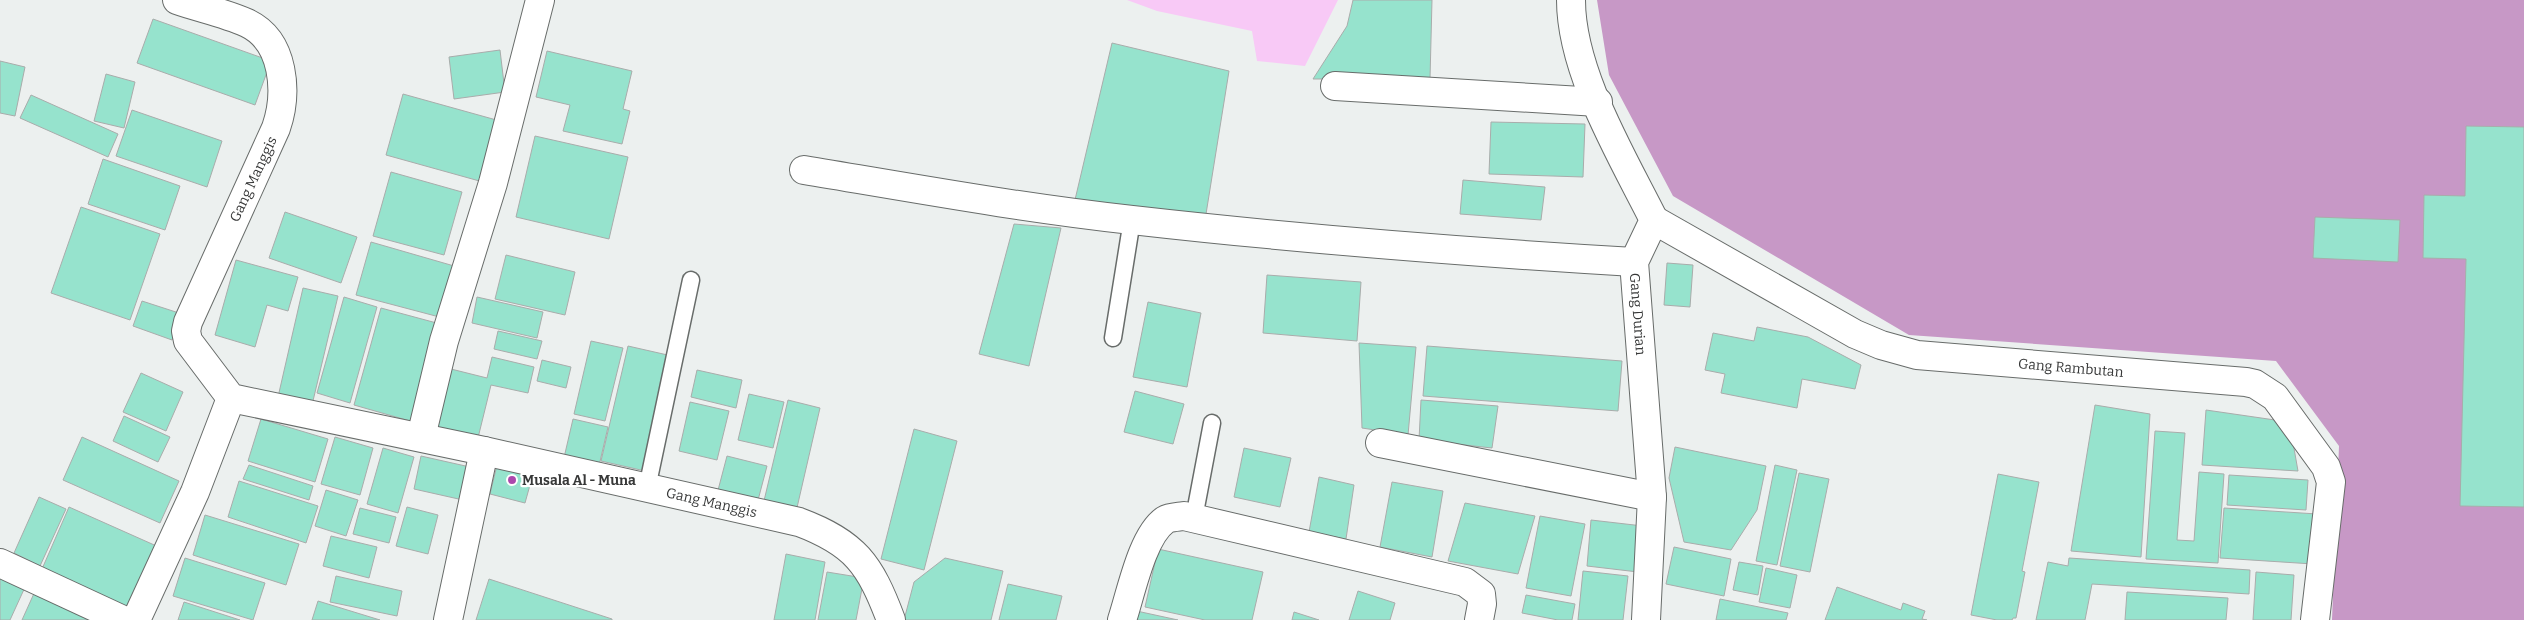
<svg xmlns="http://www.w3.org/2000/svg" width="2524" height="620" font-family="Bitter,serif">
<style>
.green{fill:#f8c9f6}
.forest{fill:#c798c6}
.building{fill:#96e3cd;stroke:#a9acab}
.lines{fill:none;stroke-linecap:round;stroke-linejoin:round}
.lane-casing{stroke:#686c6a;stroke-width:19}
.street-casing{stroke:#686c6a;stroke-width:30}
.lane{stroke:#fff;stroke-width:16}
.street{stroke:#fff;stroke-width:28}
.poi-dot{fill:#ac48ad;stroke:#fff;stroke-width:2}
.labels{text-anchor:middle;stroke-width:4.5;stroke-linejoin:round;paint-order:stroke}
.street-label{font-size:14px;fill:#373838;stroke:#fff}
.poi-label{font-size:14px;font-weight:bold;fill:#373838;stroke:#fff;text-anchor:start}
</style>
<rect width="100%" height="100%" fill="#ecf0ef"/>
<!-- green -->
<path class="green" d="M1127,0H1338L1305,66L1257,61L1252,31L1157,11Z"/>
<!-- forest -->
<path class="forest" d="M1597,0H2524V620H2332L2339,446L2276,361L1909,335L1673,196L1609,75Z"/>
<!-- building -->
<path class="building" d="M1353,0H1432L1430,79H1313L1347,26Z
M153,19L271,61L255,105L137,63Z
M1112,43L1229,71L1206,214L1074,204Z
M500,50L505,92L454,99L449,57Z
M547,51L632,71L623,109L630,111L622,144L563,131L570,105L536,97Z
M0,61L25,67L15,116L0,113Z
M106,74L135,82L124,128L94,121Z
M403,94L500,121L483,182L386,155Z
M31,95L118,134L108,157L20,118Z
M132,110L222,141L207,187L116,156Z
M1491,122L1585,124L1583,177L1489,174Z
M2466,126L2524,127V507L2460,506L2466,259L2423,258L2424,195L2465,196Z
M535,136L628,157L609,239L516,217Z
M103,159L180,186L165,230L88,204Z
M391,172L462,192L444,255L373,236Z
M1463,180L1545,187L1541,220L1460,214Z
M81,207L160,234L130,320L51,293Z
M285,212L357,237L341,283L269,258Z
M2315,217L2400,220L2398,262L2313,258Z
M1014,224L1061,228L1029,366L979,354Z
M371,242L461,268L447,319L356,295Z
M506,255L575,272L565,315L495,299Z
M236,260L298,277L288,311L267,305L255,347L215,335Z
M1667,263L1693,265L1690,307L1664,305Z
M1267,275L1361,282L1357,341L1263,333Z
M303,288L338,296L312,405L278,397Z
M344,297L377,307L350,403L317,393Z
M477,297L543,312L537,338L472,323Z
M142,301L182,314L172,340L133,326Z
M1148,302L1201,313L1187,387L1133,377Z
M381,308L444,325L417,423L354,405Z
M1757,327L1808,337L1861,365L1855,389L1802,379L1797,408L1721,393L1725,374L1705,370L1713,333L1754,341Z
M498,331L542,341L537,359L494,349Z
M591,341L623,348L605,421L574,414Z
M1359,343L1416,347L1408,435L1362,428Z
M628,346L672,356L645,471L601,461Z
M1427,346L1622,361L1618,411L1423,396Z
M492,357L534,367L528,393L491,385L476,446L431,436L447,368L487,378Z
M542,360L571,367L566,388L537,381Z
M697,370L742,380L736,408L691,397Z
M141,373L183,392L166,431L123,412Z
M1135,391L1184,404L1173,444L1124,432Z
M749,394L784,402L773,448L738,440Z
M788,400L820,408L796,512L763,505Z
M1421,400L1498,406L1492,448L1419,440Z
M690,402L729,411L717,460L679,451Z
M2095,405L2150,414L2141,557L2071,551Z
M2206,410L2275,420L2292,437L2298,471L2202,465Z
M124,416L170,437L158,462L113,441Z
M261,419L328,439L315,482L248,461Z
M573,419L608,427L598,470L563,462Z
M914,429L957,441L924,570L881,559Z
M2155,431L2185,433L2177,540L2194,541L2199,472L2224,474L2218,563L2146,559Z
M82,437L179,481L160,523L63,480Z
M335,437L373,448L360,495L321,484Z
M1675,447L1766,466L1757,510L1731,550L1684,542L1669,478Z
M383,448L414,457L398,513L367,504Z
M1244,448L1291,458L1280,507L1234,497Z
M421,456L470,467L463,500L414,489Z
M727,456L767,466L757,504L717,494Z
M499,457L535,467L525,503L490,494Z
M249,465L313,486L309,500L243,479Z
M1775,465L1797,470L1777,565L1756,561Z
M1799,473L1829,479L1810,572L1780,566Z
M1998,474L2039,482L2022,571L2025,572L2016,618H2013L2012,620H1997L1971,615Z
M2229,475L2308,480L2306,510L2227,505Z
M1319,477L1354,485L1346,539L1309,532Z
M239,481L318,506L306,543L228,517Z
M1392,482L1443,491L1432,557L1380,547Z
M326,490L358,500L346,536L315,526Z
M39,497L66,509L40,566L14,553Z
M1465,503L1535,516L1518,574L1448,561Z
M69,507L161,548L133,610L42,569Z
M407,507L438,515L428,554L396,546Z
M360,508L396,517L389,543L353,534Z
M2224,508L2317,514L2313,564L2220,558Z
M205,515L299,544L286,585L193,555Z
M1540,516L1585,524L1571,596L1526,588Z
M1591,520L1643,526L1638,572L1587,566Z
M331,536L377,547L369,578L323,566Z
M1674,547L1731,559L1724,596L1666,584Z
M1158,549L1263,572L1252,620H1205L1145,607Z
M786,554L825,562L815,620H774Z
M185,558L265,583L253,620L173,596Z
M945,558L1003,571L991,620H904L914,582Z
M2069,558L2250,570L2249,594L2092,584L2085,620H2036L2048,562L2068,566Z
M1739,562L1763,566L1758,595L1733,590Z
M1766,568L1797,575L1790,608L1759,602Z
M1583,571L1628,576L1623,620H1578Z
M827,572L864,578L856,620H818Z
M2256,572L2294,575L2291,620H2253Z
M0,573L26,585L10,620H0Z
M336,576L402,591L397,616L330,602Z
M489,579L612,619V620H476Z
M1008,584L1062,596L1056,620H999Z
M1837,587L1901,610L1903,603L1925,611L1922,619L1927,620H1825Z
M36,589L106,620H22Z
M1358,591L1395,603L1390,620H1349Z
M2127,592L2228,598L2226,620H2125Z
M1526,595L1575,604L1572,620H1558L1522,613Z
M1720,599L1788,613L1786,620H1716Z
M318,601L380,620H312Z
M184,602L240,620H178Z
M1132,610L1178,620H1130Z
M1294,612L1319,620H1292Z"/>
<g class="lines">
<!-- lane casing -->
<g class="lane-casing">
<path id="lane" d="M1113,338L1132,220
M647,488L691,280
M1194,518L1212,423"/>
</g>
<!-- street casing -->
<g class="street-casing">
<g id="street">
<path id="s1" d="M177,0C200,8 225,13 247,23C285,41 288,93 276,128L188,322L186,331L188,341L231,398L484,451L799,522C855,543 870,564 891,620"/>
<path id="s2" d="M1571,0C1571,72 1622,156 1654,220L1634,262L1652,497L1646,620"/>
<path d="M1335,86L1598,102"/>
<path d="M804,170C913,188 1022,208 1132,220C1299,239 1466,252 1634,262"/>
<path id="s3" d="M1654,220L1855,334L1881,345L1917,355L2246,382L2255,384L2275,397L2326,467L2331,482L2315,620"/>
<path d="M421,437L444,341L493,183L540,0"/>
<path d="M1380,443L1652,497"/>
<path d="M0,563L123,620"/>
<path d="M136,620L195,492L231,398"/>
<path d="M448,620L484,451"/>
<path d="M1122,620C1131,593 1142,536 1165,520C1170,517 1178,517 1184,516L1465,582L1481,594L1482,604L1479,620"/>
</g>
</g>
<!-- lane -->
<use href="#lane" class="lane"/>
<!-- street -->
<use href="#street" class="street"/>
</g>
<!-- markers -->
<circle class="poi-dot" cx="512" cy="480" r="5"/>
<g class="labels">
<!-- street labels -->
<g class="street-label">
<text transform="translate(253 179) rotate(-65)" y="5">Gang Manggis</text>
<text dy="5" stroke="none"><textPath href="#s2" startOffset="336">Gang Durian</textPath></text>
<text dy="5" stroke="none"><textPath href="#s3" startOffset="451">Gang Rambutan</textPath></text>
<text dy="5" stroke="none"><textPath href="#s1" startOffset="988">Gang Manggis</textPath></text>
</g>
<!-- poi labels -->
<g class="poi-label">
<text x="522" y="485">Musala Al - Muna</text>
</g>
</g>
</svg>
